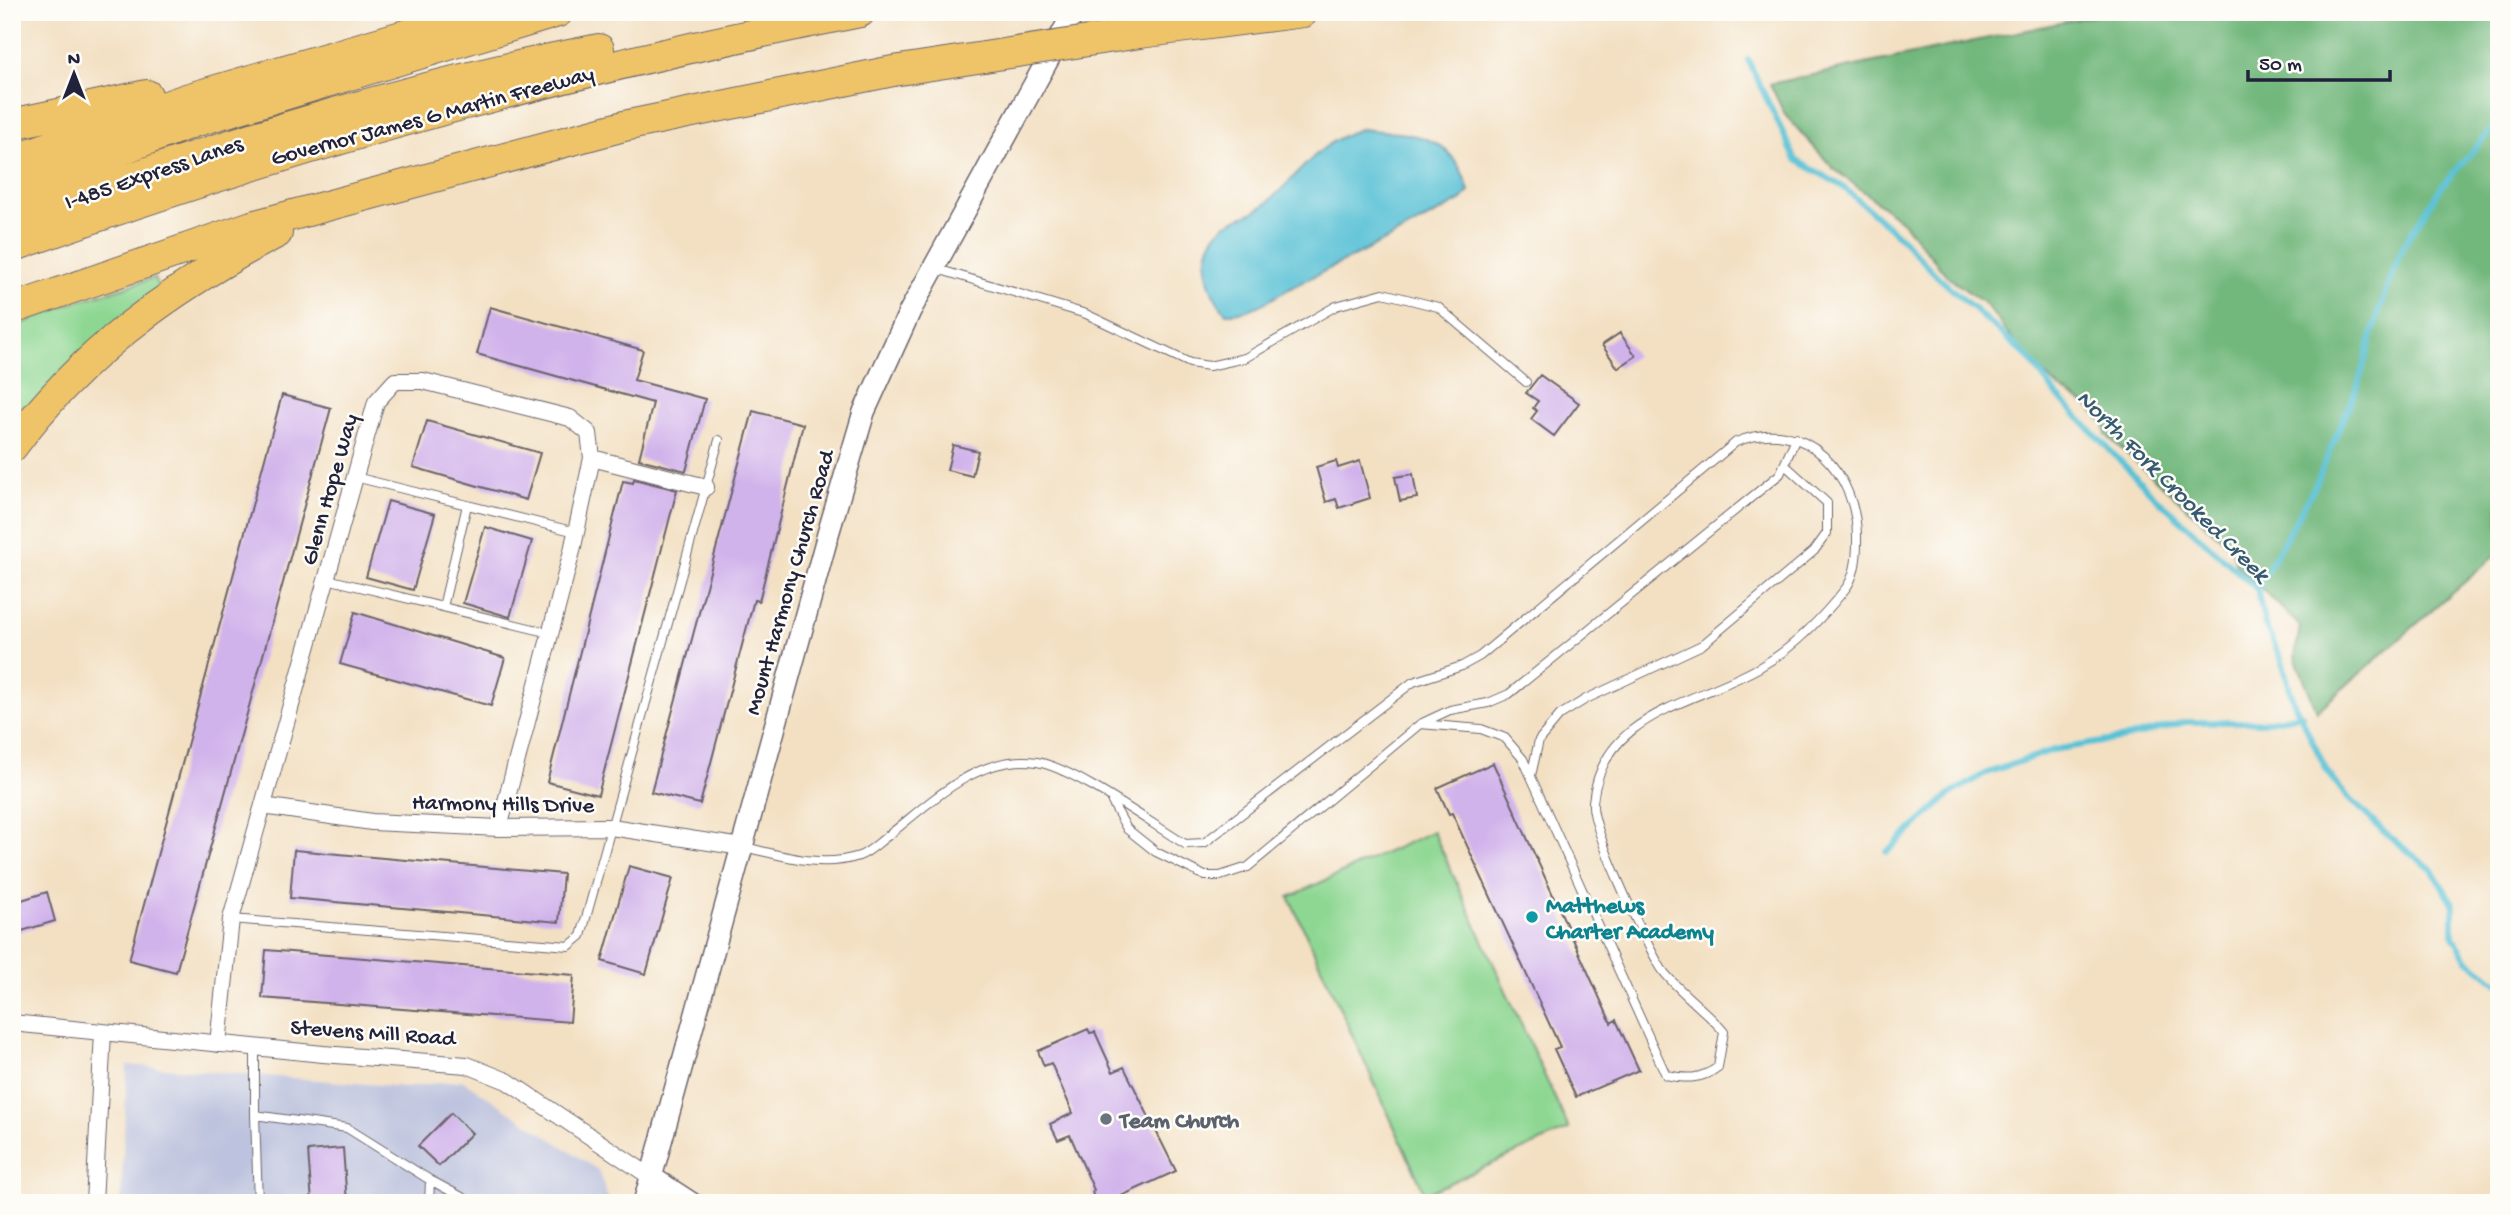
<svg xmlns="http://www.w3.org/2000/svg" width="2511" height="1215" font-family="'Gochi Hand',sans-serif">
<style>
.industrial{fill:#bdc3de}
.green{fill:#8ed793;stroke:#587c67;stroke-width:2}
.forest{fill:#72b87d;stroke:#4a6d5c;stroke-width:2}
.water{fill:#59c1d6;stroke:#3e7288;stroke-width:2}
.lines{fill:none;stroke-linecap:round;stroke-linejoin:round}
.stream{stroke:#59c1d6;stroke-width:6}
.building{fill:#d1b3eb}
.service-casing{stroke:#6b646b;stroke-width:10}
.minor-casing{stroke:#6b646b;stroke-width:18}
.tertiary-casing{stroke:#6b646b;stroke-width:24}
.motorway-casing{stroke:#6b646b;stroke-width:32}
.service{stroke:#fff;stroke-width:8}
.minor{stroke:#fff;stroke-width:16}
.tertiary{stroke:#fff;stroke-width:21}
.motorway{stroke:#efc469;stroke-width:30}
.motorway-bridge-casing{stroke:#6b646b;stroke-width:32;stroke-linecap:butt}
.motorway-bridge{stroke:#efc469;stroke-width:30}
.culture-dot{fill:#0f9aa8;stroke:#fdfcf7;stroke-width:2.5}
.worship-dot{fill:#6b7280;stroke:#fdfcf7;stroke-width:2.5}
.labels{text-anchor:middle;stroke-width:5;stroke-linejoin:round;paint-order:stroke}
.street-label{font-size:23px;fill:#22223b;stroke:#fdfcf7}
.culture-label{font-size:23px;font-weight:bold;fill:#0d838f;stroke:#fdfcf7;text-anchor:start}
.worship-label{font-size:23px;font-weight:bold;fill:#5b616d;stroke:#fdfcf7;text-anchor:start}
.water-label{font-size:24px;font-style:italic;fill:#355a71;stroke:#fdfcf7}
</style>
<rect width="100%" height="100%" fill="#fdfcf7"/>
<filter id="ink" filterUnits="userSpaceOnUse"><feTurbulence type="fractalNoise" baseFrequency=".0143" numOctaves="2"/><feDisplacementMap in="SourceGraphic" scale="14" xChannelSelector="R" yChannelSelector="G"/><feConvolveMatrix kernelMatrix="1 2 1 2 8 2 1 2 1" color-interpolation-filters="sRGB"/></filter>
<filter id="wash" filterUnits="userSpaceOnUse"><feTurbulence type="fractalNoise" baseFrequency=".00686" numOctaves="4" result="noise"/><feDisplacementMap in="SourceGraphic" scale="28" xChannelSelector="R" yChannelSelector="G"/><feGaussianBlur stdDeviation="1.57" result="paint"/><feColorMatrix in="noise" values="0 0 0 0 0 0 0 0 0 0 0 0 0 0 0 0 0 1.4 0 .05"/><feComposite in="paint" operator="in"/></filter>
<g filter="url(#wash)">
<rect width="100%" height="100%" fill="#f3e0c3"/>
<!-- industrial -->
<path class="industrial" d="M127,1065L406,1087L462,1080L598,1170L610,1203H121Z"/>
<!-- green -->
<path class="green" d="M154,278L161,292L12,428V328L69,304Z
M1433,831L1569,1129L1425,1194L1289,897Z"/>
<!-- forest -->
<path class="forest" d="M2112,12H2499V552L2317,711L2295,657L2300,626L2236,564L2231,547L2106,435L2105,424L2088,406L2059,388L2028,359L1985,304L1948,277L1903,222L1833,168L1785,115L1770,84Z"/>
<!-- water -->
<path class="water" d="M1360,129C1413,135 1452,131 1469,191L1462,200C1410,228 1358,255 1304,281C1278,293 1255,314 1226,313C1205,289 1196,250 1224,226C1236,217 1252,215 1263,206C1298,178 1314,144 1360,129Z"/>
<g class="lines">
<!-- stream -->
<path class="stream" d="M1748,60L1796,160L1842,186L1899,236L1937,276L2029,358L2054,392L2154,496L2257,589L2265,625L2282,660L2293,701L2327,771L2343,792L2385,833L2432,870L2453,903V937L2468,960L2499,984
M2257,589L2315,486L2359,382L2378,314L2402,248L2442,186L2499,121
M1887,852L1949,795L1984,774L2053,750L2126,738L2185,722H2262L2302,715"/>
</g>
<g id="blocks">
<!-- building -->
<path class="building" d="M490,307L643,350L634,380L705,399L686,471L639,459L653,403L477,354Z
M1620,333L1636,356L1618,368L1602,345Z
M1540,375L1579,403L1554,436L1531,419L1537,411L1533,408L1538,401L1526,393Z
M282,395L331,408L176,972L129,960Z
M753,411L803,424L759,601L754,600L700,804L651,792Z
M427,421L540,453L526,500L413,467Z
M953,445L978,451L972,476L947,470Z
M1336,461L1338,468L1360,461L1370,498L1339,508L1336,499L1326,502L1316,467Z
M1413,474L1417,498L1400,501L1395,477Z
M634,479L677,490L598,795L547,782L623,481L633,483Z
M388,501L435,514L413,590L366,577Z
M485,527L532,541L510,617L463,603Z
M355,612L505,658L491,706L340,664Z
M1493,763L1611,1023L1616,1020L1639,1070L1576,1097L1554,1049L1560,1047L1452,813L1449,814L1437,788Z
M294,850L563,874L559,922L290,898Z
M629,866L673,878L646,974L602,961Z
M47,892L55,921L12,934V903Z
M266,950L574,975L570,1022L262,998Z
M1088,1029L1090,1033L1095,1032L1113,1072L1124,1067L1176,1171L1106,1203H1096L1092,1192L1094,1190L1070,1135L1058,1140L1050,1124L1073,1113L1051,1063L1044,1066L1038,1051Z
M451,1113L472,1133L439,1166L418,1146Z
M343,1148L347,1203H312L308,1151Z"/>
</g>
</g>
<g filter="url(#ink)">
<use href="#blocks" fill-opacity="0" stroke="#6b646b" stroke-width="2"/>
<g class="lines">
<!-- service casing -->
<g class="service-casing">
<path id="service" d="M934,268L1086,314L1190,363L1209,366L1245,358L1336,306L1383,293L1438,307L1526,382
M355,477L576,532
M327,579L550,633
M443,607L467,505
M1531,776L1539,740L1560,715L1586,699L1702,645L1814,551L1827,533V503L1785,465
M1112,802L1127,829L1156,852L1205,876H1220L1248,867L1420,724L1450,710L1488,703L1509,694L1780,474L1796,438
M744,847C781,855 821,869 859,856C869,853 880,841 889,835C930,803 979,753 1037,762C1074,768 1150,823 1185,844L1204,843L1413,682L1462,666L1480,656L1736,442C1806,413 1859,475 1857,542C1857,557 1855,576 1846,588C1823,617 1792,649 1760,667C1696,704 1602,712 1593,802C1590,827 1646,943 1661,968C1672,986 1708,1012 1724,1032L1718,1067C1701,1080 1686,1079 1666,1075L1523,759L1505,738L1481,729L1420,724
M231,919L569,946L581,936L719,440
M255,1048V1115L347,1128L430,1180L473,1203
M255,1115L258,1203
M429,1203L430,1180"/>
</g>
<!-- minor casing -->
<g class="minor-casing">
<path id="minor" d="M592,458L706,487
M263,806L372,822L499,828L611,827L742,847
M12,1023L323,1054L467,1065L507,1081L651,1177
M218,1044L231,919L376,402L395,381H423L570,418L589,433L592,458L572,551L499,828
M94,1203L103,1032"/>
</g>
<!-- tertiary casing -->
<g class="tertiary-casing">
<path id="tertiary" d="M651,1177L691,1203
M644,1203L828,534L864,412L910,311L1074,12"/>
</g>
<!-- motorway casing -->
<g class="motorway-casing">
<path id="motorway" d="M1140,33L1303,12
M12,124L147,95
M12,160L186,99L484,12
M12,191L191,123L558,12
M12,221C203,149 398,88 599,49
M12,247C289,146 571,69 860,12
M12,309L252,226L624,126L893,71L984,57
M12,447C81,353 174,286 277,233"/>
</g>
<!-- service -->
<use href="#service" class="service"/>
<!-- minor -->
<use href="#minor" class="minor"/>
<!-- tertiary -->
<use href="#tertiary" class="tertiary"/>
<!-- motorway -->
<use href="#motorway" class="motorway"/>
<!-- motorway-bridge casing -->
<g class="motorway-bridge-casing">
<path id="motorway-bridge" d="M984,57L1140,33"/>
</g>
<!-- motorway-bridge -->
<use href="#motorway-bridge" class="motorway-bridge"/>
</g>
</g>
<!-- markers -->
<circle class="culture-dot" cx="1532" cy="917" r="7"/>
<circle class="worship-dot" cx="1106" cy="1119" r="7"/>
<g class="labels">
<!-- street labels -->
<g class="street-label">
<text transform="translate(432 114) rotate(-15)" y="8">Governor James G Martin Freeway</text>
<text transform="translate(153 171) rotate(-19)" y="8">I-485 Express Lanes</text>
<text transform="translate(328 489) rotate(-74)" y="8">Glenn Hope Way</text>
<text transform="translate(788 582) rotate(-74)" y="8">Mount Harmony Church Road</text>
<text transform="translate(503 802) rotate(1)" y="8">Harmony Hills Drive</text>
<text transform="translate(373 1031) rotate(4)" y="8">Stevens Mill Road</text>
</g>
<!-- culture labels -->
<g class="culture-label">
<text x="1546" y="912">Matthews<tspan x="1546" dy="26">Charter Academy</tspan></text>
</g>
<!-- worship labels -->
<g class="worship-label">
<text x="1120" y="1127">Team Church</text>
</g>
<!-- water labels -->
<g class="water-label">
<text transform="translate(2174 485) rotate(45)" y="8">North Fork Crooked Creek</text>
</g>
</g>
<!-- margin -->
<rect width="2511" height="1215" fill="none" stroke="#fdfcf7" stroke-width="42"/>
<!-- north arrow -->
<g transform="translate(74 74)" stroke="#fdfcf7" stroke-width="5" paint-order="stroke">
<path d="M0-5L12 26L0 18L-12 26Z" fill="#22223b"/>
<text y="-10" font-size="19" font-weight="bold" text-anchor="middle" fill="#22223b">N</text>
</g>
<!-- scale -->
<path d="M2248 70v10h142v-10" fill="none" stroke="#22223b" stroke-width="3.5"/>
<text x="2259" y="70" font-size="21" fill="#22223b" stroke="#fdfcf7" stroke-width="5" paint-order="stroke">50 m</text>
</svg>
